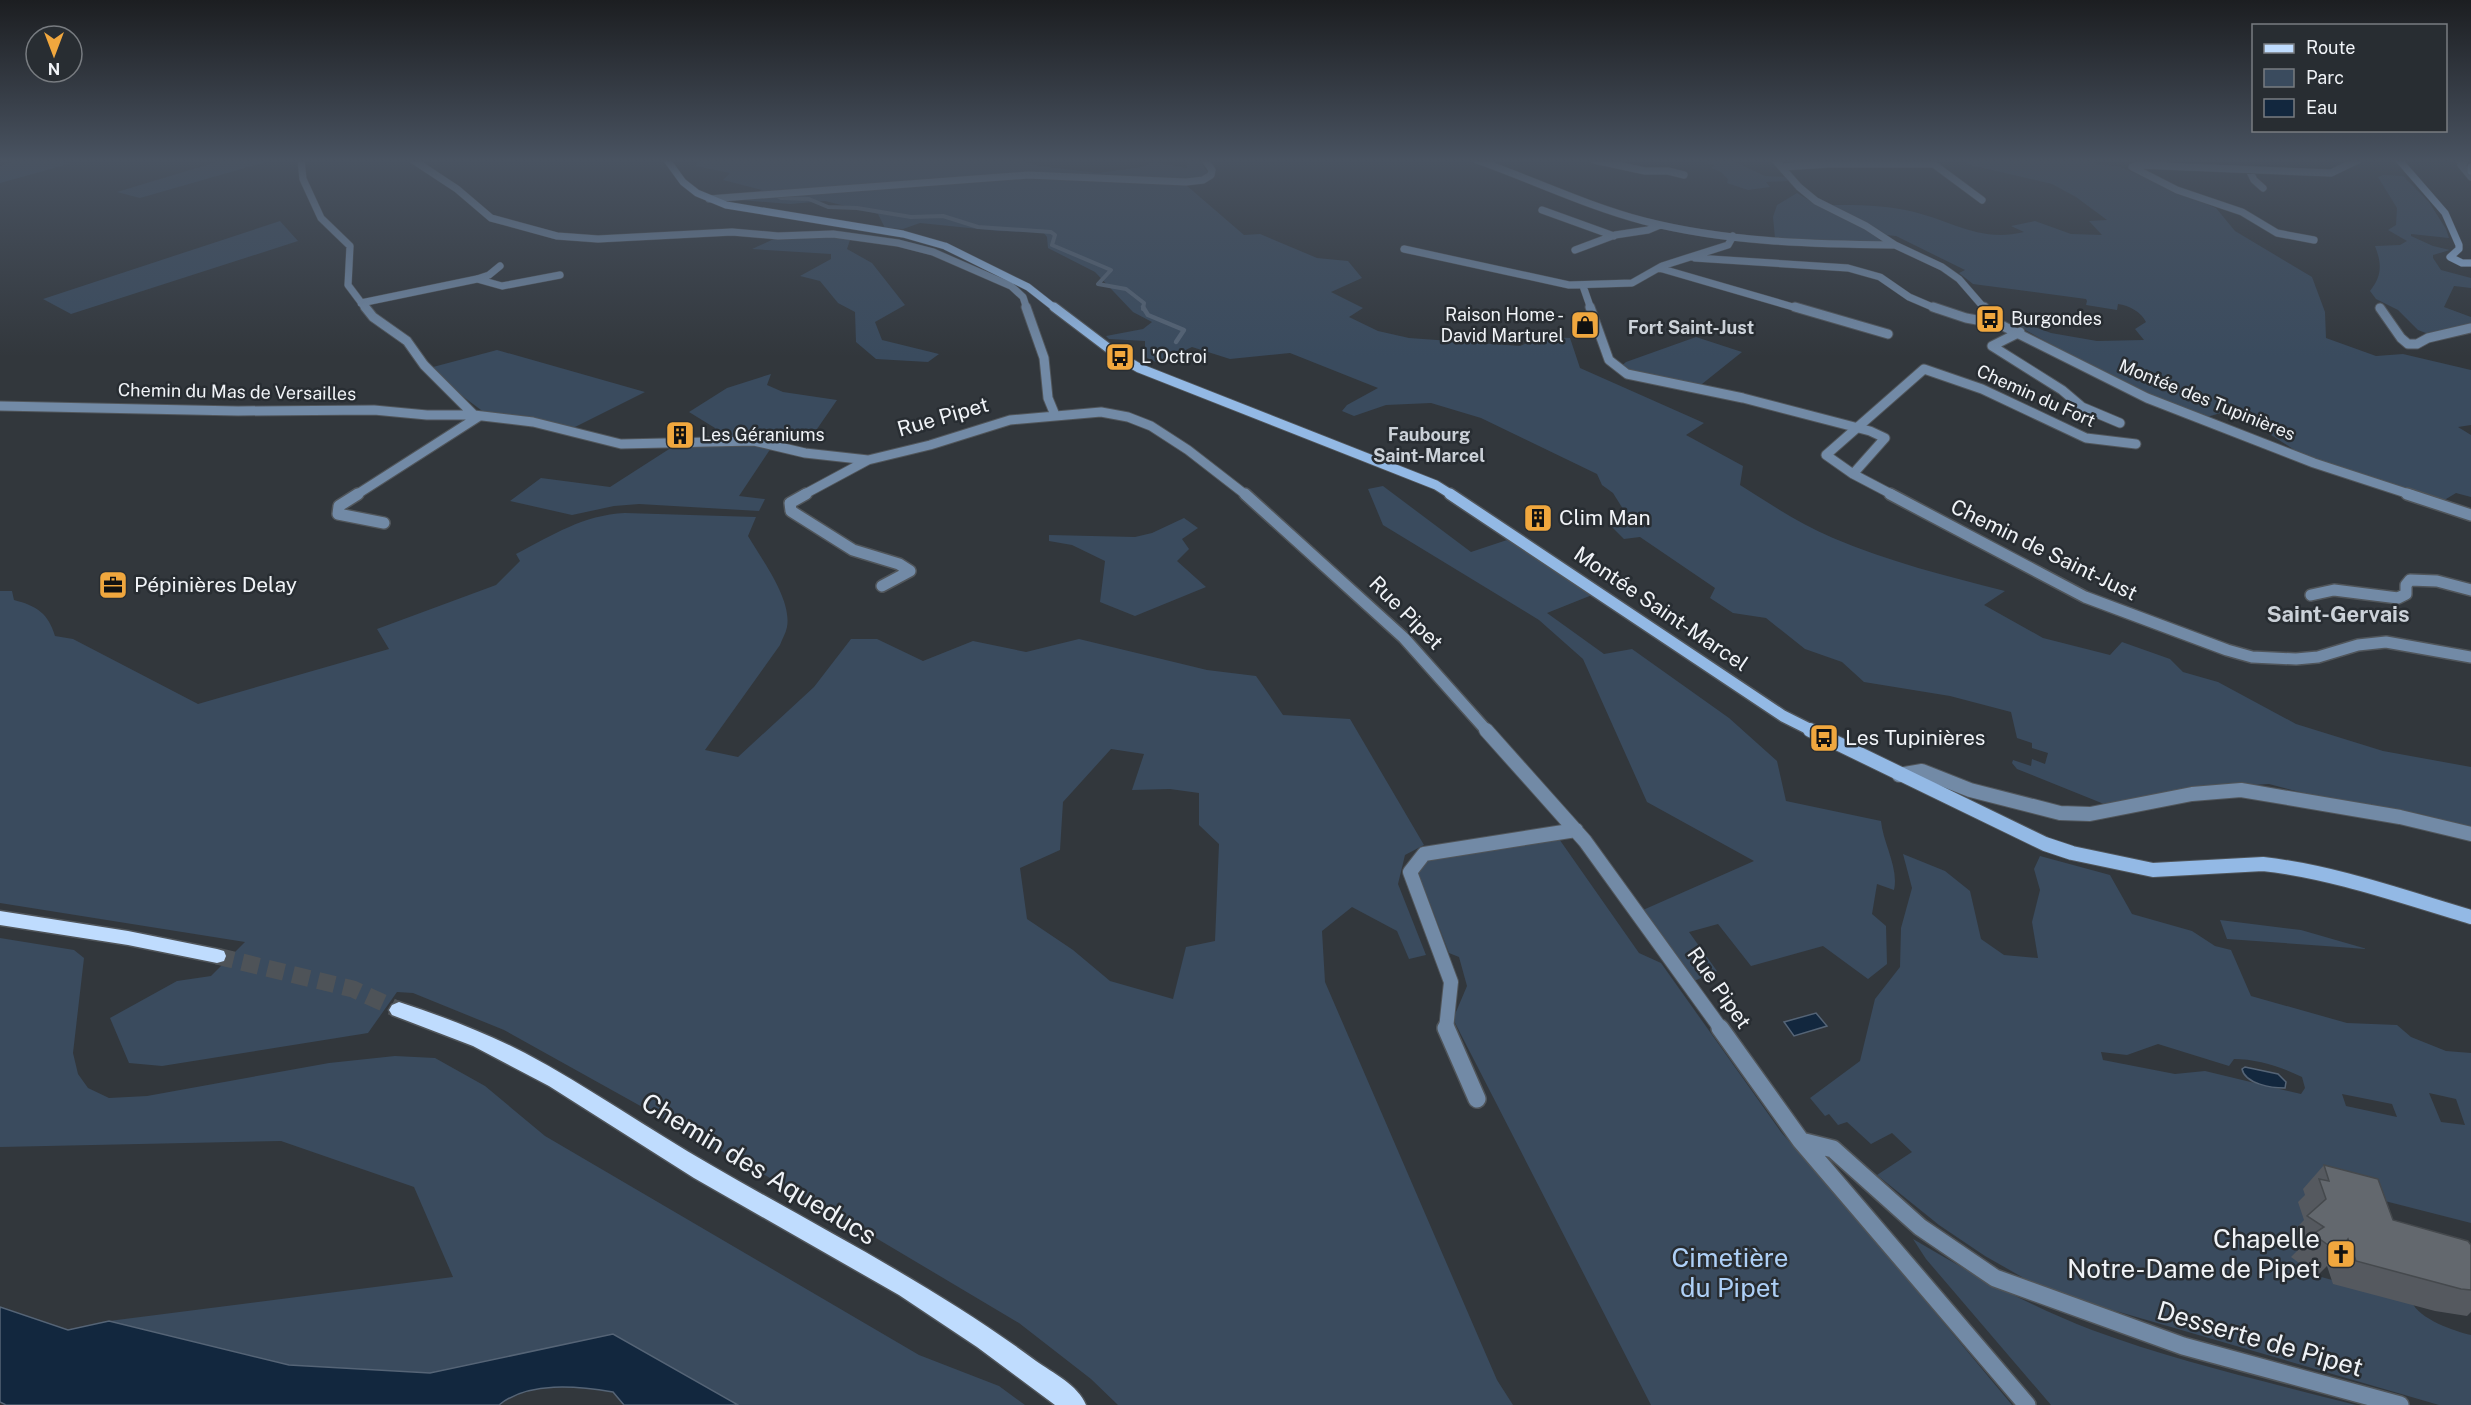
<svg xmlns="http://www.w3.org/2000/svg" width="2471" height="1405" font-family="'Public Sans',sans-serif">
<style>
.green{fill:#3a4b5e;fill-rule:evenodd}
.water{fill:#12273e;stroke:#556476;stroke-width:1.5}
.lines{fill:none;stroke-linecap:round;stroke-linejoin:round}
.stream-far1{stroke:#556476;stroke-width:4}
.stream{stroke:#556476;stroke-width:4.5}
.primary-tunnel{stroke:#4e5358;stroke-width:17;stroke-dasharray:17 9;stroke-linecap:butt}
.street-far4-casing{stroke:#50555a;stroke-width:8}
.street-far3-casing{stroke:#50555a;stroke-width:11}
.street-far2-casing{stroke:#50555a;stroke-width:14}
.street-far1-casing{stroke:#50555a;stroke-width:16}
.street-casing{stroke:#50555a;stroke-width:20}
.secondary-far3-casing{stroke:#50555a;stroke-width:8}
.secondary-far2-casing{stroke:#50555a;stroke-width:11}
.secondary-far1-casing{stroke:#50555a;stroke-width:14}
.secondary-casing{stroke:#50555a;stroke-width:16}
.primary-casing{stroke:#50555a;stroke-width:3}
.street-far4{stroke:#728aa6;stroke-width:7}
.street-far3{stroke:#728aa6;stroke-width:9}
.street-far2{stroke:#728aa6;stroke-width:11}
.street-far1{stroke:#728aa6;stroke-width:14}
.street{stroke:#728aa6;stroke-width:17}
.secondary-far3{stroke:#93b9e5;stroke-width:7}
.secondary-far2{stroke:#93b9e5;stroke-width:9}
.secondary-far1{stroke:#93b9e5;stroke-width:11}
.secondary{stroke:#93b9e5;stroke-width:14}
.primary{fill:#bfdcfe;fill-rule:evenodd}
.wall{fill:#55595f}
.building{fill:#63686e;stroke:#45494d;stroke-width:1.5}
.labels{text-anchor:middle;stroke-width:5;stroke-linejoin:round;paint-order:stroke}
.far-poi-label{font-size:18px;fill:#f0f3f7;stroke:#282d32;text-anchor:start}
.far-neighbourhood-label{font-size:18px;font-weight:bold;fill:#cbd1d8;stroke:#282d32}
.far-street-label{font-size:18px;fill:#f0f3f7;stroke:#282d32}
.street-label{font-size:21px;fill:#f0f3f7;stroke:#282d32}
.poi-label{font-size:21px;fill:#f0f3f7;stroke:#282d32;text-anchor:start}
.neighbourhood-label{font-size:22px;font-weight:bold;fill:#cbd1d8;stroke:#282d32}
.near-street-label{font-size:26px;fill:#f0f3f7;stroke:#282d32}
.near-poi-label{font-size:26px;fill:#f0f3f7;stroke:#282d32;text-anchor:end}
.near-park-label{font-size:26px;fill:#aed0f7;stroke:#282d32}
</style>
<rect width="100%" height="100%" fill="#32373c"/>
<!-- green -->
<path class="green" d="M19,160H56L69,164L0,183V166Z
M223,160H273L140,198L117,192Z
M697,160H1019L1040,166L1098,173L1141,167L1154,162L1187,168L1188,160H1199L1208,173L1206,177L1186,185L1244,235L1260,234L1317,258L1348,261L1362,278L1331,292L1363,308L1349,317L1378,331L1409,338L1520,346L1541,337L1570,338L1580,368L1704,423L1686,435L1743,466L1740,485C1770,504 1800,524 1833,538C1889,562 1947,576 2005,591L1984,605L2043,638L2110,655L2122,642L2170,659L2183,672L2218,682L2296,724L2383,751L2471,767V828L2421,814L2307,794L2269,784L2184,789L2104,804L2017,769L2012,763L2013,760L2031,766L2032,759L2045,764L2048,753L2032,748V743L2017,738L2011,712L1950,696L1864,682L1842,662L1805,649L1766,618L1733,613L1710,598L1715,588L1640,537L1624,539L1609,524L1628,517L1613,493L1602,485L1597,474L1481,418L1431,403L1386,405L1354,416L1342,411L1347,405L1378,388L1290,353L1230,359L1192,347L1158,363L1145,357V341L1109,339L1106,336L1143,329L1152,322L1133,312L1095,272L1048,248L1047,237L1043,232L999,231L920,223L903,229L885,228L878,214L825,201L790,204L740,200L762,190L723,180L730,173L696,166Z
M1701,160H1731L1765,176L1786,177L1788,181L1766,182L1770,187L1748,190L1727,183L1728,179L1721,172L1711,168L1715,166Z
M1964,160H2088L2100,165L2118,166L2216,208L2235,231L2312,277L2325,312L2326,338L2376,356L2403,354L2471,370V425L2458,427L2471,435V497L2456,493L2441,502L2289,451L2293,449L2271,435L2266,428L2224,412L2207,417L2163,402L2098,370L2018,326L2029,325L2051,333L2097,341L2144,340L2135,329L2146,322C2142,313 2129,305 2118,304L2117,310L2086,305L2087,301L2086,299L1973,284L1959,273L1965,270L1896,236L1886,235L1831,205C1859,205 1883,205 1910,211C1951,220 1979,243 2024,232L2011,226L2035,221L2071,234L2102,235L2089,221L2107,220L2076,197L2052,184L1970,165Z
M2383,175L2403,176L2429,202L2446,229L2449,238L2411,234V236L2433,246L2450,250L2433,255V258L2441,270L2471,278V288L2454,286L2444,307L2471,317V325L2431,335L2418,330L2398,310L2376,299L2370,291C2382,276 2382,264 2375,246L2400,245L2407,241L2388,230L2396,225L2397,208L2378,177Z
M1797,193L1824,209L1866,229L1884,243L1775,238L1773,217L1777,205Z
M280,221L298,241L71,314L43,299Z
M778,237H851L847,249L872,263L905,305L875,322L882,340L939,354L928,362L876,359L856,342L855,312L838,303L820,281L800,276L831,259V254L752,249Z
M1696,337L1742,352L1702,384L1694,386L1635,374L1620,367L1626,362Z
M497,350L645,392L573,428L527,416L485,413L461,395L433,367Z
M771,374L767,385L783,392L837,400L817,429L782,431L766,438H709L715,428L689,412L727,388Z
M742,442L771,448L739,496L765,499L759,511L639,504L614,506L572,515L510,501L541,478L610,487L677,444Z
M1383,486L1471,552L1510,539L1592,595L1547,613L1604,654L1632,649L1729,718L1777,761L1786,801L1881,821C1883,843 1899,868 1894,890L1877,884L1872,914L1886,926L1887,964L1868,979L1823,946L1751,966L1718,924L1689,932L1717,971L1694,981L1643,910L1754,861L1647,802L1583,659L1539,620L1383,525L1368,489Z
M625,513L756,517L748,536C762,560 792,599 787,627C786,633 782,639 780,645L705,750L738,757L814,687L851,639H877L923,661L973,641L1026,652L1079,639L1207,670L1256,676L1283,715L1350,719L1424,845L1405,855L1398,884L1426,955L1409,959L1397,931L1352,907L1322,931L1325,982L1497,1380L1513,1405H1118L1091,1379L1019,1323L849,1222L504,1030L413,993L397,992L368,1033L162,1066L129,1063L110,1018L177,981L211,976L245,942L0,903V591H12L14,600C37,606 48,613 55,636L73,639L198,704L389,649L377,629L496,585L520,561L516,554C553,535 583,515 625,513ZM1111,749L1144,754L1132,790L1170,789L1199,793V825L1219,844L1215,941L1186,947L1173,999L1110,981L1073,950L1027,919L1020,868L1060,850L1063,802Z
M1184,518L1198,528L1182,539L1189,549L1177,561L1206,587L1135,616L1100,602L1105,561L1072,545L1049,541V535L1135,537L1152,533Z
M1557,836L1639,953L1661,963L1781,1132L1868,1232L2012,1405H1651L1453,1019L1467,986L1459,957L1449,953L1417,870L1429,856Z
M1903,854L1945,871L1970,891L1981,939L2004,955L2038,958L2032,922L2040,890L2034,869L2040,856L2110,875L2132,914L2192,931L2215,946L2231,950L2251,996L2347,1023L2397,1025L2411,1037L2446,1051L2471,1053V1223L2377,1199L2304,1189L2318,1235L2300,1233L2314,1275L2412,1302C2419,1319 2454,1331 2471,1335V1405H2439L2102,1307L2029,1281L1985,1256L1939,1225L1877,1175L1912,1152L1892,1133L1871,1144L1847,1122L1838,1125L1829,1114L1825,1116L1810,1098L1860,1061L1875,999L1900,967L1901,928L1912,888ZM2158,1044L2229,1066L2234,1059C2257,1059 2282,1067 2302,1077L2305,1088L2301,1094L2205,1071L2175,1074L2103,1060L2101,1052L2127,1055ZM2429,1093L2456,1099L2465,1125L2441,1122ZM2342,1094L2392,1104L2397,1117L2346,1106Z
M2220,920L2301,930L2367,949L2227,939Z
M0,938L74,950L84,958L73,1053L78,1074L88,1088L109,1098L147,1096L329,1063L395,1056L435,1058L485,1086L545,1136L919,1355L999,1386L1025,1405H738L613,1334L430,1373L289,1365L109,1321L453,1277L414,1187L281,1141L0,1147Z
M1913,1239C1971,1273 2029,1306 2092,1330C2178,1362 2268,1382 2356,1405H2051L1926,1259Z"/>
<!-- water -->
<path class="water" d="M1816,1013L1827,1026L1794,1036L1784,1022Z
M2245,1067L2278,1074L2286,1082L2285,1088C2272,1088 2245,1084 2242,1069Z
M0,1307L68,1330L109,1321L289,1365L430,1373L613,1334L738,1405H624L613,1392C578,1386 528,1381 499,1405H6L0,1402Z"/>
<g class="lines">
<!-- stream-far1 -->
<path class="stream-far1" d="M774,194L781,198L809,199L828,207L857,208L911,217L943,216L978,227L1051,232L1055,235L1052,245L1111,270L1098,284L1126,289L1144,303L1143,309"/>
<!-- stream -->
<path class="stream" d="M1143,307L1148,315L1184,330L1176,342"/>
<!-- primary-tunnel -->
<path class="primary-tunnel" d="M217,956L353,989L399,1010"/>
<!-- street-far4 casing -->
<g class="street-far4-casing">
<path id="street-far4" d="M301,160L303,179L321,218L350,246L348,285L366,309
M413,160L457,189L491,218L557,236L598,239L732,232L778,236L833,234L898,243L933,252L1011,286L1023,297L1027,309
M1477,160C1533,180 1587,206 1644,221C1726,242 1810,244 1894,245
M1594,160L1645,171H1668L1684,175
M1775,160L1799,187L1816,201L1866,226L1895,245L1942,267L1959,279L1985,309
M1928,160L1982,200
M2459,160L2464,163L2461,165L2471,177
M1782,167L1830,164H1931
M2249,170L2254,180L2263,188
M709,199L1028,175L1186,182L1203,180L1211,175L1212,170L1205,160
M1542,210L1614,236
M2314,240L2277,233L2242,212L2177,190L2132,167L2138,165L2331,173L2358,160
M1404,249L1569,285L1632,283L1662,266L1728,245L1733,236
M1575,250L1615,235L1648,230L1660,225
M1695,258L1848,268L1880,277L1909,297L1937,309
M1659,268L1800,309
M477,279L502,286L560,275
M1583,286L1591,309
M361,303L477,279L489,275L500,266"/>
</g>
<!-- street-far3 casing -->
<g class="street-far3-casing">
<path id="street-far3" d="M365,307L373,317L407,341L424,365L474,415
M1026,307L1044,358L1048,398L1055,415
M1590,307L1609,360L1627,374L1743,398L1870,431L1885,438L1853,474
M1795,307L1888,334
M1933,307L1966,318L1999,324
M1984,307L1999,324L2147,398L2314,463L2412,495
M2380,308L2401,338L2408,344H2417L2428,338L2471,328
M2020,332L1992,346L2062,390L2082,407L2120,423
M0,406L238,411L374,410L427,415H474L533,422L621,444L754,441L805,453L868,460L930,445L1010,420L1101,412L1128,417L1151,426L1188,450L1246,495
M356,495L478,417
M803,495L868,460
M1893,495L1853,474L1826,455L1924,369L1982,389L2086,438L2136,444"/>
</g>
<!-- street-far2 casing -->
<g class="street-far2-casing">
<path id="street-far2" d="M358,494L339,506L338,514L384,523
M806,494L790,503L791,511L853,550L899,564L910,571L882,586
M1245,494L1404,638L1487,731
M1890,494L2085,597L2227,650L2252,657L2296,659L2318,657L2358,645L2386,642L2471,657
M2407,494L2471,515
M2311,595L2334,590L2398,598L2406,594V585L2410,580L2437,581L2471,590"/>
</g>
<!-- street-far1 casing -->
<g class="street-far1-casing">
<path id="street-far1" d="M1486,730L1585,841L1721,1029
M1899,775L1922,771L1970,790L2060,813L2090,814L2192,794L2241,790L2400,817L2471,834
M1446,1029L1451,982L1410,872L1424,854L1576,830"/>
</g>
<!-- street casing -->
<g class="street-casing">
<path id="street" d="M1446,1028L1477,1099
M1720,1028L1801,1141L2027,1405
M1801,1141L1833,1149L1920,1227L1995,1278L2183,1346L2400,1405"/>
</g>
<!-- secondary-far3 casing -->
<g class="secondary-far3-casing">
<path id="secondary-far3" d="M667,160L683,182L697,193L726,205L903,234L945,246L1028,287L1056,309
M2399,160L2445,213L2459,245V249L2450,257L2462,263H2471
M2471,167V171"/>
</g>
<!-- secondary-far2 casing -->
<g class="secondary-far2-casing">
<path id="secondary-far2" d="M1054,307L1120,357L1139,368L1436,485L1452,495"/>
</g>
<!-- secondary-far1 casing -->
<g class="secondary-far1-casing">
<path id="secondary-far1" d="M1450,494L1783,716L1813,731"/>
</g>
<!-- secondary casing -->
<g class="secondary-casing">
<path id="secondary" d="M1810,730L2045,844L2072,853L2153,870L2263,864C2334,872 2403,897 2471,917"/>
</g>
<!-- primary casing -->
<g class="primary-casing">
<path id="primary" d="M0,911L128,931L217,949L224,951L226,956L224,961L217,963L128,945L0,925Z
M399,1002C442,1016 484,1032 525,1053C589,1087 648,1129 711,1165C821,1229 934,1285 1036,1361C1053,1373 1078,1385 1086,1405H1055L977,1347L899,1295L694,1178L549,1086L473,1046L392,1015L389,1010L392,1005Z"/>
</g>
<!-- street-far4 -->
<use href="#street-far4" class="street-far4"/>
<!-- street-far3 -->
<use href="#street-far3" class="street-far3"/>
<!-- street-far2 -->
<use href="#street-far2" class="street-far2"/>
<!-- street-far1 -->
<use href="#street-far1" class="street-far1"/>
<!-- street -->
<use href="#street" class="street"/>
<!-- secondary-far3 -->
<use href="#secondary-far3" class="secondary-far3"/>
<!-- secondary-far2 -->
<use href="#secondary-far2" class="secondary-far2"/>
<!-- secondary-far1 -->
<use href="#secondary-far1" class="secondary-far1"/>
<!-- secondary -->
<use href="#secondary" class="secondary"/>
<!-- primary -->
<use href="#primary" class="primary"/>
</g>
<!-- wall -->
<path class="wall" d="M2324,1165L2393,1220L2471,1245V1312L2467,1316L2435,1311L2333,1284L2327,1266L2317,1276L2291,1257L2299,1249L2286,1239L2304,1220L2298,1202L2305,1195L2303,1189Z"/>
<!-- building -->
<path class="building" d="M2324,1165L2378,1179L2393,1220L2468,1241L2471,1245V1290L2461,1289L2356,1261L2348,1239L2339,1253L2313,1234L2324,1227L2307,1216L2326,1199L2319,1179L2329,1181Z"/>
<!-- sky -->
<linearGradient id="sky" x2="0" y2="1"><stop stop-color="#1c1e21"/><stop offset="0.45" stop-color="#495361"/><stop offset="1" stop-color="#495361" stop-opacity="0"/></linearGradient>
<rect width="2471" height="357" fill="url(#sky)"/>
<!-- icons -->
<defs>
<g id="bus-square" transform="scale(1.5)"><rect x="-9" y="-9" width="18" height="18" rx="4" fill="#f0a73e" stroke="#282d32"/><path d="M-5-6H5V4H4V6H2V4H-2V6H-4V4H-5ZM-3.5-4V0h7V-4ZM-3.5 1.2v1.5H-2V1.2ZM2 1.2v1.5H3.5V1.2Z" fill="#111"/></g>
<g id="shop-square" transform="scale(1.5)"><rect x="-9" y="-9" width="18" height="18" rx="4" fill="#f0a73e" stroke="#282d32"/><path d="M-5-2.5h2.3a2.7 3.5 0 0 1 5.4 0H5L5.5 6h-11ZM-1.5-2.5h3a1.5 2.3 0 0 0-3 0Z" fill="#111"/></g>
<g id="building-square" transform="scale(1.5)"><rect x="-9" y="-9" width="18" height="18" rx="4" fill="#f0a73e" stroke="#282d32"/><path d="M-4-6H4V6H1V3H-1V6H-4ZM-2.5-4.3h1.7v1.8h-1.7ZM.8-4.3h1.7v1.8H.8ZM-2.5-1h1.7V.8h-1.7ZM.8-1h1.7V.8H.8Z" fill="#111"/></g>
<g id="office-square" transform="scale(1.5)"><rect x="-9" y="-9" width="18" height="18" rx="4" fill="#f0a73e" stroke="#282d32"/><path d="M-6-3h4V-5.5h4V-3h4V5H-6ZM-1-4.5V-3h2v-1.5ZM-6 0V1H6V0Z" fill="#111"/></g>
<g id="church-square" transform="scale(1.5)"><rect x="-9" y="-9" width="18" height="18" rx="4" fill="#f0a73e" stroke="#282d32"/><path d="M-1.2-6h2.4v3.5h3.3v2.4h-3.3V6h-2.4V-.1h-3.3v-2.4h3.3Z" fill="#111"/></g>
</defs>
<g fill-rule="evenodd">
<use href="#bus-square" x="1990" y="319"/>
<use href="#shop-square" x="1585" y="325"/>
<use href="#bus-square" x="1120" y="357"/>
<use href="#building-square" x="680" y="435"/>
<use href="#building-square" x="1538" y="518"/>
<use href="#office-square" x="113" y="585"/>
<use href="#bus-square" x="1824" y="738"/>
<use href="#church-square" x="2341" y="1254"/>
</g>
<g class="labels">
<!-- far-poi labels -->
<g class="far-poi-label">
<text x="1564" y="321" text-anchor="end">Raison Home -<tspan x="1564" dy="21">David Marturel</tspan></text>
<text x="2011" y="325">Burgondes</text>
<text x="1141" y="363">L'Octroi</text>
<text x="701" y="441">Les Géraniums</text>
</g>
<!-- far-neighbourhood labels -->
<g class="far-neighbourhood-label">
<text x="1691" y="334">Fort Saint-Just</text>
<text x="1429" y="441">Faubourg<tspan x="1429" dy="21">Saint-Marcel</tspan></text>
</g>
<!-- far-street labels -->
<g class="far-street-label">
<text transform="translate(237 392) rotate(1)" y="6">Chemin du Mas de Versailles</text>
<text transform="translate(2036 396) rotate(24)" y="6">Chemin du Fort</text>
<text transform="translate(2207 400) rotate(22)" y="6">Montée des Tupinières</text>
</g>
<!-- street labels -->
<g class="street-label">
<text transform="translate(943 417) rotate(-16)" y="7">Rue Pipet</text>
<text transform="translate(2044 550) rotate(26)" y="7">Chemin de Saint-Just</text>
<text transform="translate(1661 609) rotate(34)" y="7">Montée Saint-Marcel</text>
<text transform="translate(1406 613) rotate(45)" y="7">Rue Pipet</text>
<text transform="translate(1719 988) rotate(55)" y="7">Rue Pipet</text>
</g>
<!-- poi labels -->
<g class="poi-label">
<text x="1559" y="525">Clim Man</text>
<text x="134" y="592">Pépinières Delay</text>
<text x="1845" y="745">Les Tupinières</text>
</g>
<!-- neighbourhood labels -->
<g class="neighbourhood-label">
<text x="2338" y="622">Saint-Gervais</text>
</g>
<!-- near-street labels -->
<g class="near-street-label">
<text transform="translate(759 1169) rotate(31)" y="9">Chemin des Aqueducs</text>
<text transform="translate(2260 1339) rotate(16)" y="9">Desserte de Pipet</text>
</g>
<!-- near-poi labels -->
<g class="near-poi-label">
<text x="2320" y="1248">Chapelle<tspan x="2320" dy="30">Notre-Dame de Pipet</tspan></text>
</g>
<!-- near-park labels -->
<g class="near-park-label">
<text x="1730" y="1267">Cimetière<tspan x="1730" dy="30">du Pipet</tspan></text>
</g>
</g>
<!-- legend -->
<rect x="2252" y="24" width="195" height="108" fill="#282d32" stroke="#787c81" stroke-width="1.5"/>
<rect x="2264" y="44" width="30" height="9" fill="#bfdcfe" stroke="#787c81" stroke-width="1.5"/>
<text x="2306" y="54" font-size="18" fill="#f0f3f7">Route</text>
<rect x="2264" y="69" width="30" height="18" fill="#3a4b5e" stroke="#787c81" stroke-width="1.5"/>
<text x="2306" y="84" font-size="18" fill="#f0f3f7">Parc</text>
<rect x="2264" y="99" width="30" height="18" fill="#12273e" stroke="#787c81" stroke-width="1.5"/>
<text x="2306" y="114" font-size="18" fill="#f0f3f7">Eau</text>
<!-- north arrow -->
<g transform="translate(54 54) rotate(180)"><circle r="28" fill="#282d32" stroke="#787c81" stroke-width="1.5"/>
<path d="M0-4.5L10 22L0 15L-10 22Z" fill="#f0a73e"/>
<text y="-9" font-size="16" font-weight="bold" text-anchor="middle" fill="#f0f3f7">N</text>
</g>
</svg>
